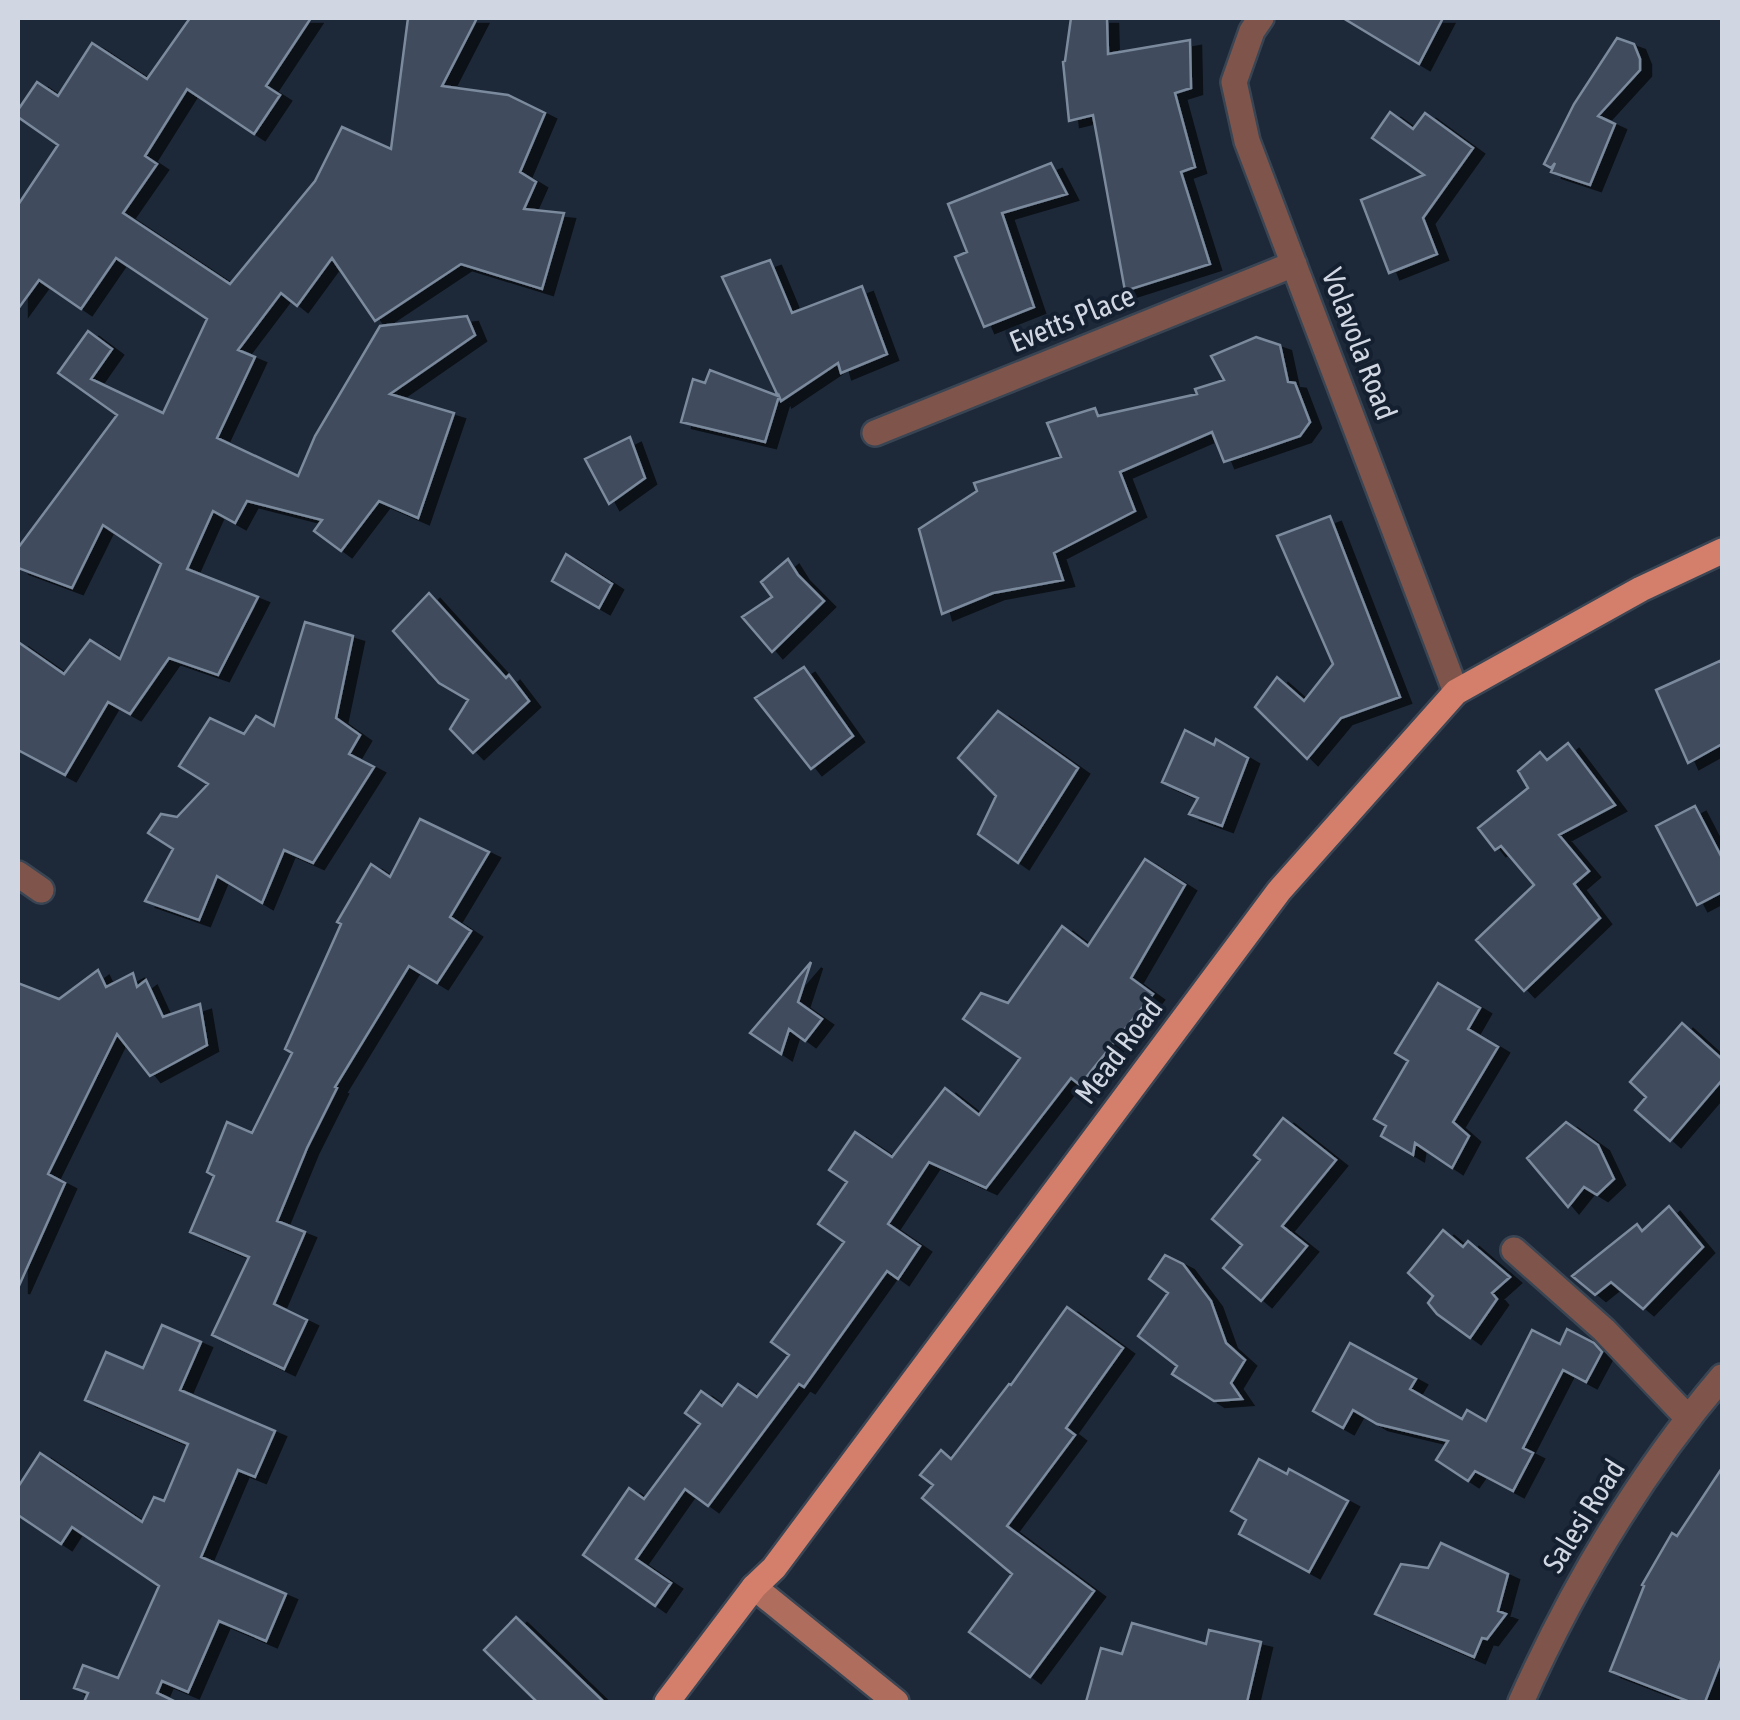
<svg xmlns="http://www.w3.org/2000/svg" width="1740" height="1720" font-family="'Asap Condensed',sans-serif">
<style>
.building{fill:#3f4b5d;stroke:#7c8a9e;stroke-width:2.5;filter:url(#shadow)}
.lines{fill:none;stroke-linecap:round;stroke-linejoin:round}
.street-casing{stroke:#3a4554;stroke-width:30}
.secondary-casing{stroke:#3a4554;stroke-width:30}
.primary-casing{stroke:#3a4554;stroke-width:30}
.street{stroke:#7f554b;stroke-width:25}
.secondary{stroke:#af6d5d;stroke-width:25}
.primary{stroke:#d47f6b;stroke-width:25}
.labels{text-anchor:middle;stroke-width:8;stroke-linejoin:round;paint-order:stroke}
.street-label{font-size:30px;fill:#d0d7e2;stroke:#141f2f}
</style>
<defs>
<filter id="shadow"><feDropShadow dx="11" dy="6" stdDeviation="0" flood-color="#0009"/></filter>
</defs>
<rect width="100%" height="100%" fill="#1d2939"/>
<!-- building -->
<path class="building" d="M190,18H311L266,86L280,95L254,134L187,89L145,156L157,164L123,213L230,284L315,181L342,127L391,149L408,18H477L442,86L508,95L545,113L520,172L536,182L524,209L564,213L542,289L461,264L375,321L332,258L297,306L281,293L238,350L255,357L217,438L298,476L315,436L380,326L467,316L475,335L390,394L454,413L418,518L379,501L341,551L314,531L322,520L247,501L235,523L213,511L187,569L258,597L218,675L169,658L130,714L108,702L65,775L18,750V642L64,674L90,640L120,659L161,564L103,525L72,588L18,568V548L117,415L58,373L88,331L112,349L91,379L163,413L207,319L116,258L81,309L39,280L18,309V205L58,145L18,117V110L37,82L58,96L92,43L147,79Z
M1071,18H1107L1108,54L1190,40L1191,88L1175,93L1195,167L1181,172L1210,264L1125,291L1093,115L1069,121L1063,62L1065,61Z
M1343,18H1443L1419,64Z
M1617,38L1634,44L1640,59V70L1598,116L1615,124L1590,185L1551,172L1555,163L1551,168L1544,164L1574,104Z
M1390,112L1413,129L1425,113L1473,148L1423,218L1437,254L1389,273L1361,200L1424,175L1372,138Z
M1051,163L1067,194L1002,213L1034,307L984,327L955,257L967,252L948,204Z
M770,260L792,313L862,286L887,354L841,373L838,363L781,401L779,396L765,442L681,422L693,379L705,383L710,370L778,396L722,277Z
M1256,337L1280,345L1288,382L1295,383L1310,422L1300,436L1224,462L1212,432L1120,472L1135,511L1054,553L1063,580L993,593L942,614L919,529L977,491L974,483L1061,457L1047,423L1095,408L1098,416L1197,394L1195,389L1224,380L1211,356Z
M630,437L645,478L609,504L585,459Z
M1330,516L1400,697L1341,718L1307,759L1255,707L1277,677L1304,701L1333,664L1277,536Z
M566,554L612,584L599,608L552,581Z
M788,559L798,575L824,601L772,652L742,617L772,597L761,582Z
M429,593L506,678L509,675L529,701L473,753L450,729L468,700L439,683L393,631Z
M305,622L353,636L336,718L360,735L349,754L374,767L313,863L284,850L262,903L217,876L199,920L145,901L173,849L148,833L161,814L177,817L208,784L179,766L210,718L244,734L256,716L274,726Z
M1722,660V744L1688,763L1656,690Z
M804,667L853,736L811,769L755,698Z
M998,711L1078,768L1018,863L978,834L996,796L958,758Z
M1185,730L1214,745L1216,739L1248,758L1222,826L1189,814L1198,798L1162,782Z
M1568,743L1615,805L1559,835L1589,871L1574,884L1600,918L1524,991L1476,940L1534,885L1501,846L1495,850L1478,828L1528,788L1518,771L1540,752L1547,760Z
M1695,806L1722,858V892L1697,905L1656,826Z
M420,819L489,852L450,917L471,931L437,983L409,966L335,1087L337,1088L307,1148L277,1221L305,1232L274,1304L307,1320L284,1369L212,1335L249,1257L190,1232L214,1176L207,1172L227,1122L252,1133L292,1053L285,1049L341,924L337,922L371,864L390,877Z
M1145,859L1185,885L1131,978L1153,994L1080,1085L1071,1078L986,1188L929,1162L888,1224L920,1246L898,1279L887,1271L804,1387L799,1384L708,1506L685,1489L636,1559L671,1583L655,1606L583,1555L629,1488L644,1499L700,1424L685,1413L701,1391L722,1406L738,1384L757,1397L789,1355L771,1342L844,1242L818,1224L847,1182L829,1170L855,1132L892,1157L945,1088L979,1115L1020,1058L963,1019L981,993L1008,1003L1062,926L1088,946Z
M811,962L798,1002L822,1019L805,1041L789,1029L781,1054L750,1033Z
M98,970L106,987L133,973L137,987L146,980L163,1017L200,1004L207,1045L150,1076L117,1034L48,1174L65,1183L18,1288V983L59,999Z
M1438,983L1480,1008L1468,1029L1498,1047L1453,1122L1469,1136L1452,1168L1415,1143L1413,1155L1381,1136L1386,1126L1374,1119L1408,1061L1395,1053Z
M1682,1023L1722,1059V1080L1670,1141L1635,1110L1646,1097L1630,1082Z
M1283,1118L1336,1160L1282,1226L1307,1246L1261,1301L1223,1268L1242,1245L1212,1219L1260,1160L1254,1155Z
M1566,1122L1598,1145L1614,1179L1597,1195L1584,1187L1568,1207L1527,1158Z
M1669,1206L1703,1247L1643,1309L1611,1282L1595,1295L1572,1276L1637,1224L1642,1231Z
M1443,1230L1463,1247L1468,1241L1510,1277L1492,1293L1497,1299L1470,1338L1437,1314L1428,1303L1433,1296L1408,1273Z
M1165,1255L1183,1264L1211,1301L1226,1343L1245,1360L1231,1383L1242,1399L1214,1401L1172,1374L1177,1366L1138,1336L1168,1293L1149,1279Z
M1067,1307L1123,1348L1066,1428L1075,1435L1007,1526L1094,1591L1030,1677L969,1632L1012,1574L922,1498L933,1485L920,1475L941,1450L951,1459L1009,1384L1011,1385Z
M162,1325L201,1342L180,1390L275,1431L255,1477L238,1470L201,1557L286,1594L266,1641L219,1621L188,1692L162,1681L157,1693L176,1702H84L88,1693L74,1688L83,1665L118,1678L159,1586L72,1527L61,1544L18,1515V1487L40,1453L142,1522L154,1497L164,1501L188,1444L85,1400L106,1352L143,1368Z
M1567,1329L1594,1343L1602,1352L1586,1382L1563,1370L1523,1448L1533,1453L1513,1491L1475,1471L1468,1481L1436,1460L1448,1441L1377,1424L1353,1410L1343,1428L1313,1411L1350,1343L1416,1379L1410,1389L1462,1419L1467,1410L1486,1421L1532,1330L1560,1344Z
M1259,1459L1287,1474L1289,1469L1348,1501L1309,1572L1239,1534L1246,1520L1231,1511Z
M1722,1468V1658L1705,1702H1690L1610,1671L1644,1586L1642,1585L1672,1533L1677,1536Z
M1441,1543L1508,1574L1498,1611L1506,1614L1487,1639L1482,1638L1474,1657L1375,1614L1401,1564L1428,1568Z
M516,1617L604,1702H537L484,1650Z
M1132,1623L1206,1644L1209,1630L1261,1642L1247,1702H1086L1101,1648L1122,1654Z"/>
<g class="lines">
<!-- street casing -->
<g class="street-casing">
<path id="street" d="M1261,18L1252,31L1234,82L1247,141L1456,692
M875,433L1294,264
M18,874L41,890
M1514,1250L1604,1330L1688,1418
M1521,1702C1574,1584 1638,1476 1722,1377"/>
</g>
<!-- secondary casing -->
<g class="secondary-casing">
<path id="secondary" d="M754,1587L896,1702"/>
</g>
<!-- primary casing -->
<g class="primary-casing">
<path id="primary" d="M667,1702L754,1587L774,1568L1279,891L1456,692L1641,589L1722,551"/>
</g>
<!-- street -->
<use href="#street" class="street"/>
<!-- secondary -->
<use href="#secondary" class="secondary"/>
<!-- primary -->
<use href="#primary" class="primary"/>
</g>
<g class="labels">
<!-- street labels -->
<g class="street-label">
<text transform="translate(1072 319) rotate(-22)" y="10">Evetts Place</text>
<text transform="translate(1359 344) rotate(69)" y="10">Volavola Road</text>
<text transform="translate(1119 1051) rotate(-53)" y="10">Mead Road</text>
<text transform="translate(1584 1516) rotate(-58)" y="10">Salesi Road</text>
</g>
</g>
<!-- border -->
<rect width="1740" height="1720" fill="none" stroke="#d0d7e2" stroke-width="40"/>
</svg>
